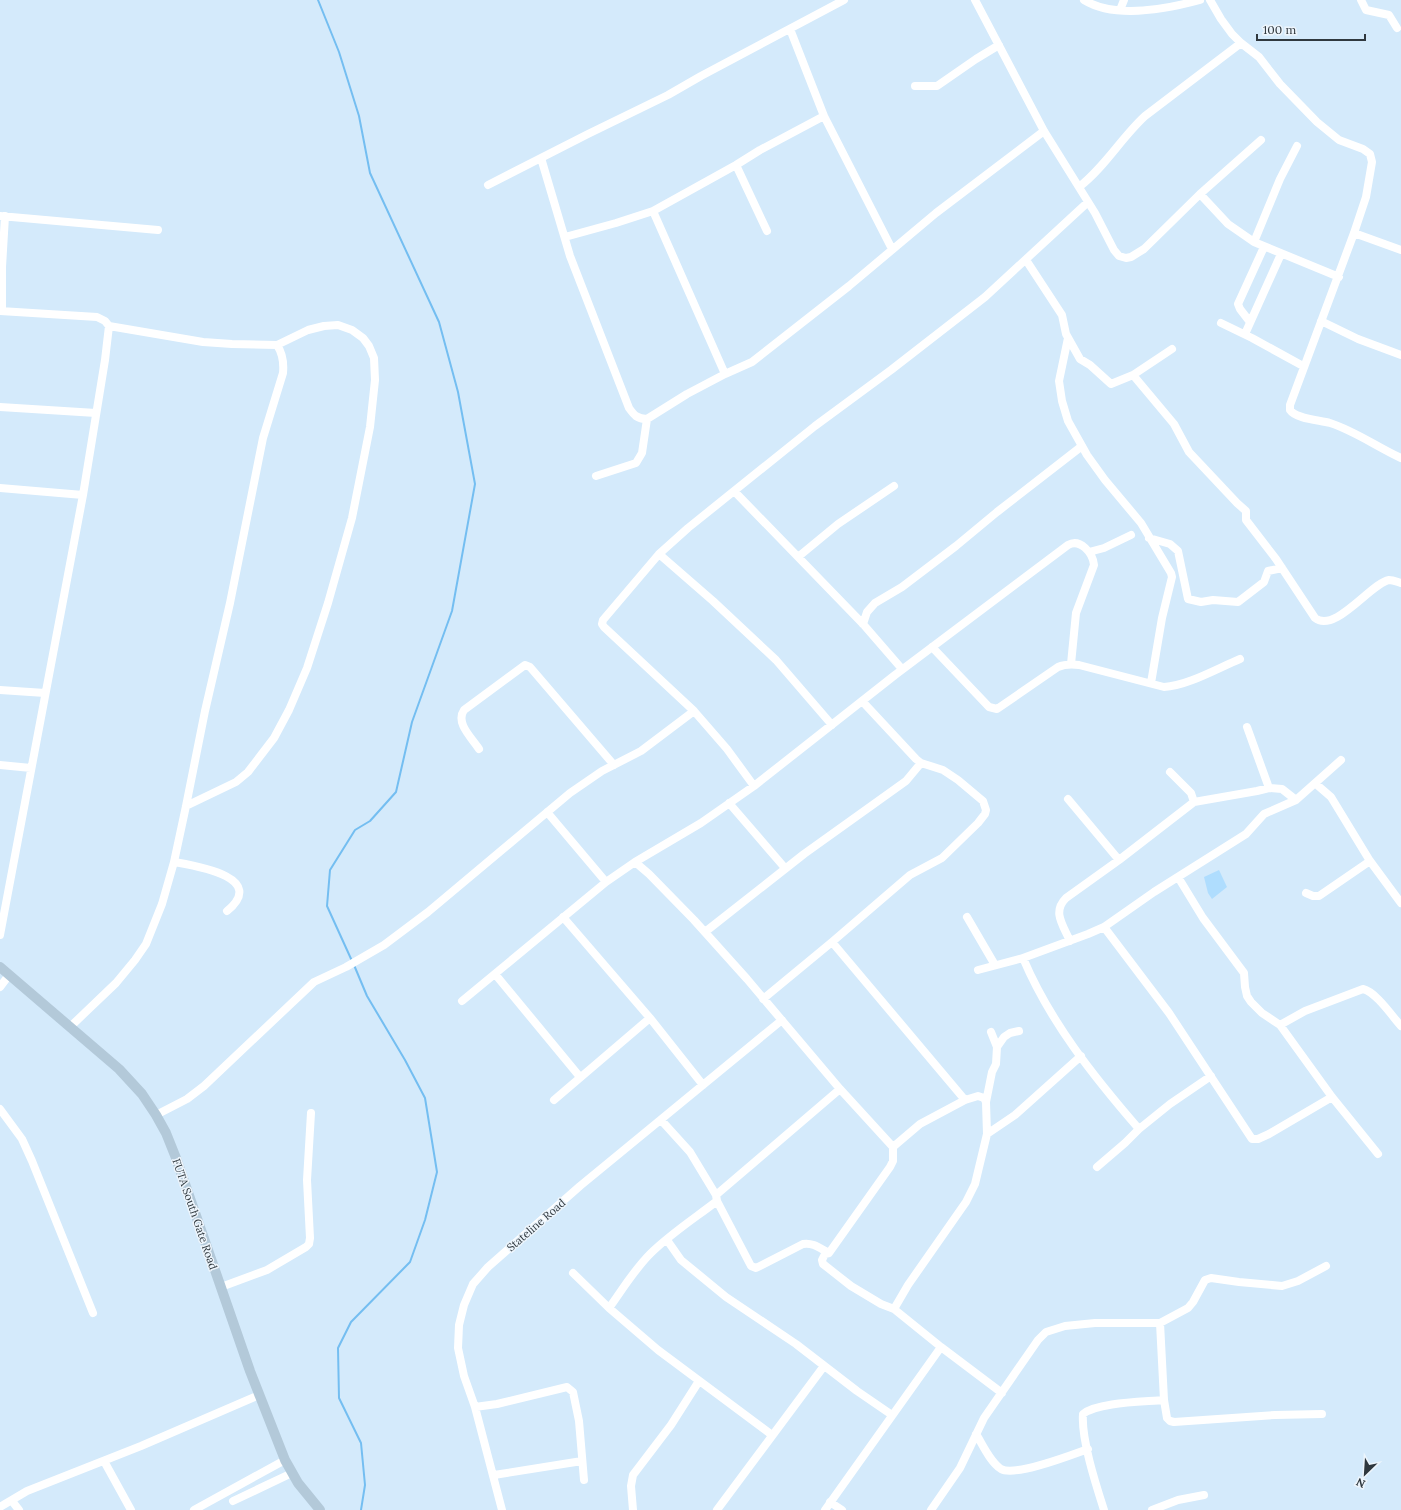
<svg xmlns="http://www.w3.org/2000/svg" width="1401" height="1510" font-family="Lora,serif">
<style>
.green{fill:#afddfe}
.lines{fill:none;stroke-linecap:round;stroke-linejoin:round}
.stream{stroke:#74bef1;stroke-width:2}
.minor{stroke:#fff;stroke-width:8}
.major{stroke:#b3c9d9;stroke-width:10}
.labels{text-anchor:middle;stroke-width:3;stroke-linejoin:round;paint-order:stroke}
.street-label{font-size:11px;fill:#2f383e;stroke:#edf5fc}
</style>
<rect width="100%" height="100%" fill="#d4eafb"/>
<!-- green -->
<path class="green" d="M1219,870L1227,887L1212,899L1208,893L1204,877Z"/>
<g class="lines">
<!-- stream -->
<path class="stream" d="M318,0L339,52L359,116L370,173L439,322L458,392L475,484L452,611L412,722L396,792L370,821L355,830L330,870L327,906L352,961
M354,965L367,996L405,1060L425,1098L437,1172L425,1220L410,1262L351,1322L338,1348L339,1398L361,1443L365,1485L361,1510"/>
<!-- minor -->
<path class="minor" d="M975,0L1044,131L1095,213L1114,250L1119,256L1126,258L1131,257L1144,249L1200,194L1261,140
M1084,0C1115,19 1167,9 1200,0
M1210,0L1221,19L1232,34L1241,43L1259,57L1280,84L1317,122L1339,140L1363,149L1370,154L1372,162L1366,197L1354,233L1290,405V410C1296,419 1319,420 1330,423C1355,431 1377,447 1401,458
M1361,0L1366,10L1389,15L1397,28
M1120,10L1124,0
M790,29L824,116L892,249
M915,86H937L976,59L999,45
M541,158L570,256L629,408C634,415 637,419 647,419L687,394L725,374L752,362L849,286L936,213L1044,131
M736,165L767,231
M488,185L588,134L668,95L701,76L844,0
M1079,187C1105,167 1121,138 1145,116L1241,43
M1200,194L1228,224L1254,242L1339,277
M653,211L725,374
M0,216L158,230
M1354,233L1401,250
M565,237L616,223L653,211L736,165L760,150L824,116
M1254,242L1280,179L1297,146
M1026,260L1062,315L1066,334L1080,359L1090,365L1111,384L1133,375L1172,349
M0,311L97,317L105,321L109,326L203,342L232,344L277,345L308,330L324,326L338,325L352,330L363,338L369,346L374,358L375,380L370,427L352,518L328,603L307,668L289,710L274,738L248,772L236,782L186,806
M2,311V267L5,216
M1321,321L1358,339L1401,355
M1250,322L1240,309L1238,304L1264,247
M1221,323L1252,338L1303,366
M1245,334L1281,254
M1068,338L1059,381L1062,401L1068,421L1087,455L1105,480L1141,523L1171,573L1172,577L1162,618L1151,683
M1133,375L1174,424L1189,452L1237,503L1246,511V520L1276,559L1315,618C1335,634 1371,583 1389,580C1394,580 1397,582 1401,583
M0,407L96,413
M596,476L636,463L642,453L647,419
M0,488L83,495
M734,491L863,624L902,669
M1149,538L1170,544L1178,551L1188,599L1201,602L1213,600L1238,602L1264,582L1268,571L1282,568
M1089,552L1104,548L1131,535
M659,554L713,601L776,660L832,725
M798,557L838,524L894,486
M863,624L867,612L875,603L902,587L956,546L997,512L1082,446
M932,647L989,707L997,709L1058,667C1065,664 1071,664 1079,665L1164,687C1187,686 1218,668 1240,659
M0,690L45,693
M1247,727L1269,788
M479,749C472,738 455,723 464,710L525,665L530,667L614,765
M0,765L31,768
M1170,772L1191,793L1194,802
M1316,784L1331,797L1370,861L1401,903
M754,786L727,749L694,711L604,627L602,624L603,620L659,554L688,528L815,426L891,370L985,297L1088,202
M1068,799L1119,860
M729,803L785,868
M547,812L606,882
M174,862C196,866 268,877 227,911
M635,862L649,874L694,920L747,979L840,1089L893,1147V1161L890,1167L829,1253L825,1254L822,1260L823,1264L851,1286L881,1304L894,1309L941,1347L1002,1393
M1178,877L1203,918L1244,973L1245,987L1247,996L1251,1002L1262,1013L1280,1025L1332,1097L1378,1154
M1306,893L1313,896H1319L1370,861
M563,917L650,1018L703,1085
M967,917L995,965
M1104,927L1169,1013L1252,1139H1258L1269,1134L1332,1097
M705,932L804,854L906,781L921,763
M0,935L83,495L105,360L109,326
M1070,941C1063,925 1052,912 1066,898L1119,860L1194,802L1257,791L1269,788L1282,789L1296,800
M832,942L965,1100
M1023,958C1050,1022 1094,1077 1139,1129
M978,970L1023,958L1088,934L1104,927L1154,892L1246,834L1264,814L1296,800L1341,760
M495,974L580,1077
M0,987L9,975
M763,999L832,942L910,875L942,858L978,823L985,814L986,810L983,801L958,780L943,770L921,763L916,759L862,701
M462,1001L606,882L635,862L701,823L754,786L895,675L1068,545C1080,538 1093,553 1094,565L1076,613L1071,664
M1280,1025L1305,1011L1363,989C1376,992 1392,1016 1401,1026
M70,1027L116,983L135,960L146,944L162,904L174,862L186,806L205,711L230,603L263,438L283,373C284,362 283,354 277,345
M991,1032L997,1047
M554,1100L650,1018
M986,1102L992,1072L996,1064L997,1047L1004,1037L1010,1033L1019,1031
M0,1109L22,1139L32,1161L93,1313
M156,1115L187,1099L204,1086L314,982L346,967L384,945L428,912L570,793L602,771L641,751L694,711
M661,1120L690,1152L716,1195L717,1201L751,1266L756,1268L803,1244C813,1242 821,1249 829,1253
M893,1147L920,1124L965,1100L978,1096L984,1098L986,1102L987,1134
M1097,1167L1125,1143L1139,1129L1170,1104L1211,1076
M716,1195L840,1089
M667,1240L681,1260L726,1297L796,1344L857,1391L892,1415
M573,1273L609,1308L658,1350L772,1435
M221,1287L267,1270L306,1247L309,1244L310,1238L307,1180L311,1113
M609,1308C622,1290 634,1270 650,1254C670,1234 695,1218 717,1201
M894,1309L908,1285L966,1202L975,1184L987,1134L1015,1115L1081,1056
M1160,1323L1164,1400L1167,1418L1170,1421L1174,1422L1275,1415L1322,1414
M475,1407L497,1404L567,1387L573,1392L579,1421L584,1480
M976,1434C983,1445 990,1462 1001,1469C1015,1477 1071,1455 1088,1449
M104,1461L131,1510
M494,1475L582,1461
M12,1501L19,1510
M233,1501L292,1473
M830,1502L842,1510
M0,1507L27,1491L141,1446L259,1395
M194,1510L285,1460
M502,1510L475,1407L464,1376L458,1348L459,1325L464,1305L473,1284L488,1267L580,1186L782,1020
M633,1510L631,1486L633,1475L671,1425L699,1381
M717,1510L824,1366
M825,1510L941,1347
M931,1510L960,1468L984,1418L1038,1340L1046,1332L1065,1326L1095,1323H1160L1188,1308L1193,1302L1205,1280L1211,1278L1239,1282L1282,1286L1298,1281L1326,1266
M1104,1510C1096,1485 1081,1439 1083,1414C1098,1402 1144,1402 1164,1400
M1152,1510L1178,1500L1204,1495"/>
<!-- major -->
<path class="major" d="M0,967L119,1069L142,1094L156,1115L166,1133L176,1158L250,1371L285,1460L298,1483L320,1510"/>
</g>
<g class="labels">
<!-- street labels -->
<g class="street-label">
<text transform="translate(195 1214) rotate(71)" y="4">FUTA South Gate Road</text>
<text transform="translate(536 1225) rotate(-41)" y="4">Stateline Road</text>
</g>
</g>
<!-- north arrow -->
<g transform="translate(1365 1474) rotate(205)" stroke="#edf5fc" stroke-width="3" paint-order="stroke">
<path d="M0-3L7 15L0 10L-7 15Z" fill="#2f383e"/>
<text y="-6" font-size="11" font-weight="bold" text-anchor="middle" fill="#2f383e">N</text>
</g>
<!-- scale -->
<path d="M1257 34v6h108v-6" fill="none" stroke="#2f383e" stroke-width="2"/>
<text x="1263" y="34" font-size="12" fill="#2f383e" stroke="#edf5fc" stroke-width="3" paint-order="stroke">100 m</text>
</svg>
